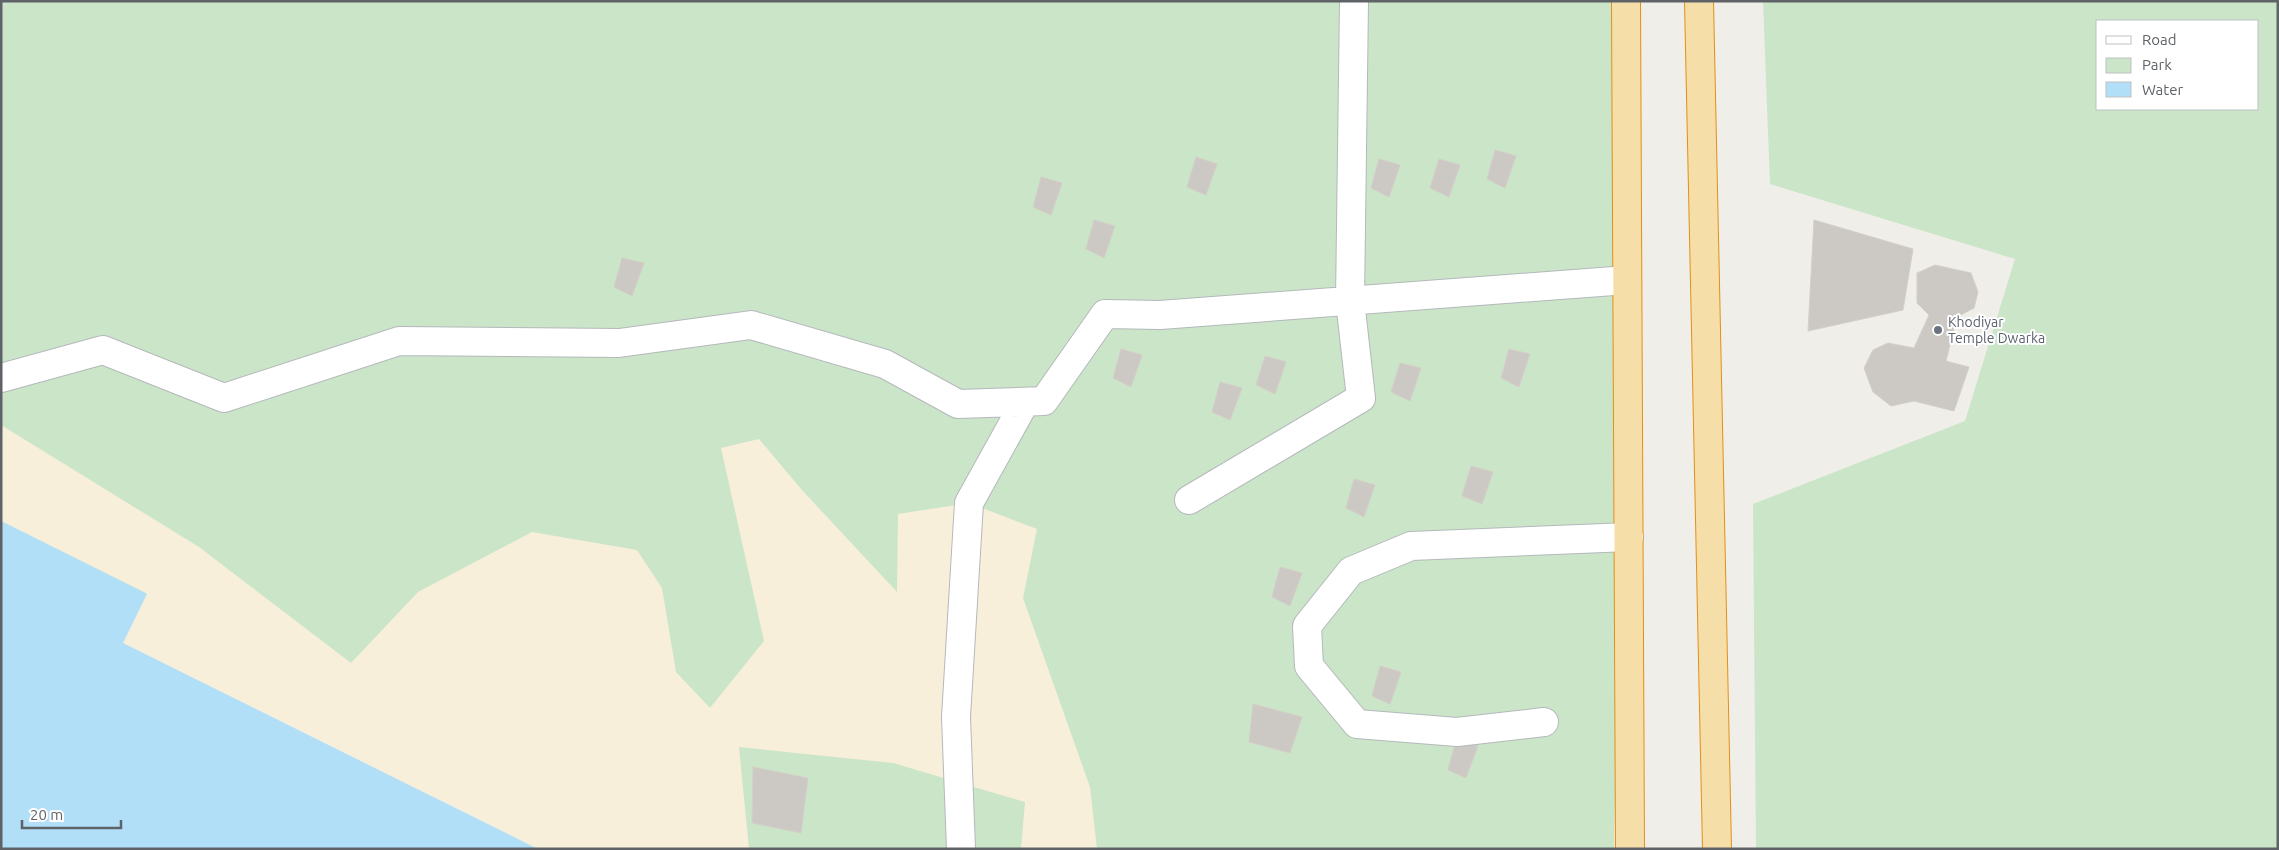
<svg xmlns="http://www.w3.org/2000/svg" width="2279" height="850" font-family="Ubuntu,sans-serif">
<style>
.green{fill:#cae5c8;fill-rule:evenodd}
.sand{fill:#f8efdb}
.water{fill:#b1dff7}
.building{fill:#ccc9c5;stroke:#d4cfc7}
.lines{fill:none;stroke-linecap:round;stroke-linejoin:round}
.minor-casing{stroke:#b5b8bb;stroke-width:30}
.trunk-casing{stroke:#e29017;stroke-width:30}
.minor{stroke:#fff;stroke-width:28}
.trunk{stroke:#f6dea9;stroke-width:28}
.worship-dot{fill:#6b7280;stroke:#fff;stroke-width:2}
.labels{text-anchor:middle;stroke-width:4;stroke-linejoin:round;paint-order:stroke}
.worship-label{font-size:14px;fill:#5b616d;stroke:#fff;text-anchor:start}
</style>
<rect width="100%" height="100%" fill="#f0eee8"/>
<!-- green -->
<path class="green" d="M1,1H1627V118L1614,849H568L146,594L1,521Z
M1763,1H2278V849H1756L1753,504L1965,421L2015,259L1770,184ZM2098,21H2258V109H2098Z"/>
<!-- sand -->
<path class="sand" d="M1,425L199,547L351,663L418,592L532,532L637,550L662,588L676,672L710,708L764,641L721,448L759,439L801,489L897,592L898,514L969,503L1037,529L1023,598L1090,787L1097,849H1021L1025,802L893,763L739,747L749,849H538L123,643L146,593L1,521Z"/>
<!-- water -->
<path class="water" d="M1,521L147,594L123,643L538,849H1Z"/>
<!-- building -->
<path class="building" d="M1495,150L1516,156L1505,188L1487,179Z
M1196,157L1217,164L1206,195L1187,187Z
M1379,159L1400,165L1389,197L1371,188Z
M1439,159L1460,165L1449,197L1430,188Z
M1041,177L1062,183L1051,215L1033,207Z
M1094,220L1115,226L1104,258L1086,249Z
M1814,220L1913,249L1903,310L1808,331Z
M622,258L644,263L632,296L614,287Z
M1935,265L1971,273L1978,292L1974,308L1957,317L1946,361L1969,367L1954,411L1914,401L1891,406L1873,392L1864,368L1873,350L1888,343L1914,348L1929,315L1917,303V273Z
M1121,349L1142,355L1131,387L1113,378Z
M1509,349L1530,354L1519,387L1501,378Z
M1265,356L1286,362L1275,394L1256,385Z
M1400,363L1421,368L1410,401L1391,392Z
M1220,382L1242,388L1230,420L1212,412Z
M1471,466L1493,472L1482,504L1462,496Z
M1354,479L1375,485L1364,517L1346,508Z
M1280,567L1302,573L1290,606L1272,597Z
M1380,666L1401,672L1390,704L1372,696Z
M1253,704L1302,717L1290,753L1249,742Z
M1456,740L1478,746L1466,778L1448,770Z
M753,767L808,778L801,833L752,823Z"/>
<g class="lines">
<!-- minor casing -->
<g class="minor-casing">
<path id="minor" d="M1,378L103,350L224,398L399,341L619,343L751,325L885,364L958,404L1044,401L1105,314L1160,315L1627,280
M1189,500L1361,398L1350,301L1354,1
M1544,722L1457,732L1357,724L1309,666L1307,626L1351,571L1411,546L1629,537
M961,849L956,717L969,503L1025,402"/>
</g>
<!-- trunk casing -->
<g class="trunk-casing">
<path id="trunk" d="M1626,1L1630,849
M1699,1L1717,849"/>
</g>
<!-- minor -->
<use href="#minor" class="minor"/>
<!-- trunk -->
<use href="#trunk" class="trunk"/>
</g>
<!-- markers -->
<circle class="worship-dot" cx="1938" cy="330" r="5"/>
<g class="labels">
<!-- worship labels -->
<g class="worship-label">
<text x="1948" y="327">Khodiyar<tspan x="1948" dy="16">Temple Dwarka</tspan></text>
</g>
</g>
<!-- border -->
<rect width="2279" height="850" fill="none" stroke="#5f6367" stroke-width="5"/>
<!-- legend -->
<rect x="2096" y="20" width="162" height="90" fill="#ffffff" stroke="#bfc1c2"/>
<rect x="2106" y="36" width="25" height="8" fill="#ffffff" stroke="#bfc1c2"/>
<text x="2142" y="45" font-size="15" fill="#5f6367">Road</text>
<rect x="2106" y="58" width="25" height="15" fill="#cae5c8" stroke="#bfc1c2"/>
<text x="2142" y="70" font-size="15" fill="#5f6367">Park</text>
<rect x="2106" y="82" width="25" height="15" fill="#b1dff7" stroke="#bfc1c2"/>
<text x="2142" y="95" font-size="15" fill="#5f6367">Water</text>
<!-- scale -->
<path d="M22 820v8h99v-8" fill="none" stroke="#5f6367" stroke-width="2.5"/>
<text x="30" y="820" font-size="15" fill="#5f6367" stroke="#ffffff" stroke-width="4" paint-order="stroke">20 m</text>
</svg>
